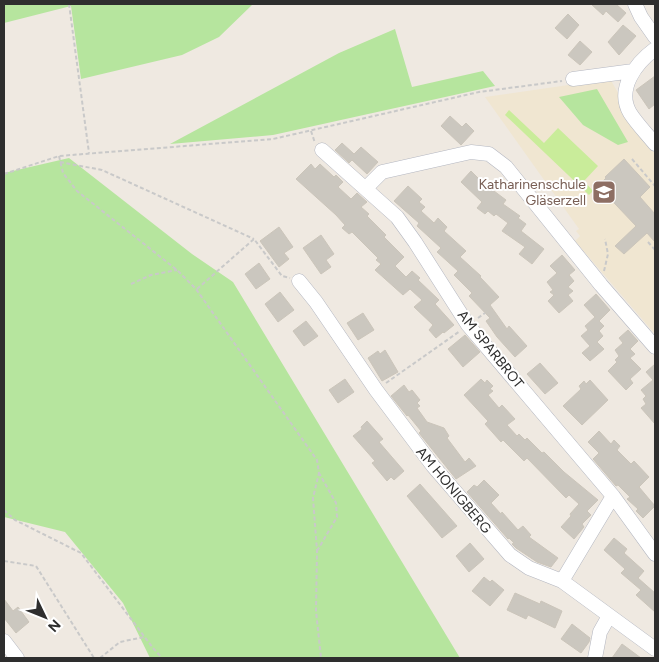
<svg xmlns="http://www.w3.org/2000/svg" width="659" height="662" font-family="Figtree,sans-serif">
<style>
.education{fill:#f0e6d1}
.green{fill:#b6e59e}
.pitch{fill:#c9ec9a}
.building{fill:#cbc7bf;stroke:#cbc5ba}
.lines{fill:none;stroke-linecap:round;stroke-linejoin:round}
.minor-casing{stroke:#b4b7c1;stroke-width:15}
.path{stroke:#c9c9c9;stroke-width:2;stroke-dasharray:4 2.5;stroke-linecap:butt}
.minor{stroke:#fff;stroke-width:14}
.labels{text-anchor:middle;stroke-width:4;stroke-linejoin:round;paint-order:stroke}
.education-label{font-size:14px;fill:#785e54;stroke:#fff;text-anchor:end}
.street-label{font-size:14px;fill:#2e2e2e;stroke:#fff}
</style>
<rect width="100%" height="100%" fill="#efe9e1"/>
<!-- education -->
<path class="education" d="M610,79L620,96L632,125L655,154V334L575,241L580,236L576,231L579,229L485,97Z"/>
<!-- green -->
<path class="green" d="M4,4H253L219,37L182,55L81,79L71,6L4,23Z
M395,29L412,87L483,71L495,86L273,135L170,144L339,53Z
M597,89L628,142L618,145L583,125L559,97Z
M69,158L192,254L233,282L460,658H150L123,603L65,532L4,517V173Z"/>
<!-- pitch -->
<path class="pitch" d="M509,110L544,143L558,128L598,166L584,181L593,191L589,195L505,115Z"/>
<!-- building -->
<path class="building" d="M591,4H616L626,13L618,22L606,11L603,15Z
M568,14L579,25L567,39L555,28Z
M623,25L636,36L619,55L608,42Z
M580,41L592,52L580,65L568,55Z
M655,76V104L649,109L636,90Z
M450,116L462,127L466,123L474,131L461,145L441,126Z
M342,143L354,154L361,147L378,162L367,174L352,160L349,163L335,150Z
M624,159L650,187L640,197L655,214V242L647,233L624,254L615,246L636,226L598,186L606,178L605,177Z
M311,164L315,169L320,164L334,177L336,175L343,182L338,187L351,199L357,193L367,202L361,207L369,214L367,216L386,235L384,237L404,257L395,266L406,277L412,271L420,278L418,280L439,300L435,304L454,325L444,333L443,332L436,338L429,330L433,325L414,307L422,300L410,289L403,295L375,270L381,264L376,260L378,258L352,232L349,234L342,228L345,225L336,215L296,179Z
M471,171L482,182L506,200L503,204L520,216L518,218L526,224L521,231L544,249L532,264L519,254L525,247L502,231L508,223L496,214L494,216L488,211L485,214L477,208L482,202L461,182Z
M408,186L422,199L419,202L425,207L421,211L434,223L438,218L447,227L444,231L466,251L460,257L481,276L480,277L499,297L490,305L507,329L509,326L527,346L515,357L497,337L486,321L490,318L469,296L472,293L454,275L458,271L437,252L441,248L417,226L419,223L394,201Z
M279,227L293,247L284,253L289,259L279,267L260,241Z
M321,235L334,254L326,260L331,267L321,274L303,248Z
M562,255L575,270L569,275L574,281L568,287L573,291L568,295L573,301L559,313L548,301L554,295L550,292L553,290L547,282L557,273L550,266Z
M259,263L270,279L256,289L245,274Z
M280,292L294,310L278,322L265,304Z
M596,294L610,310L599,321L604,326L599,331L603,336L597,342L604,349L590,361L582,353L590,346L581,336L588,330L585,326L595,317L584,305Z
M363,313L374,330L358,340L347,323Z
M306,321L318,336L304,346L293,331Z
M628,330L638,341L630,349L635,354L630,358L641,369L630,379L633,383L626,390L608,371L617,362L615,360L619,356L615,350L623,343L619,338Z
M465,335L480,352L463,367L448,349Z
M385,350L398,372L382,381L368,358L378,351L380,354Z
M540,363L558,383L545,394L527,374Z
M655,364V424L641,408L646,404L643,399L646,396L641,390L653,380L646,372Z
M345,379L354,392L338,403L329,390Z
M481,379L485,383L487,380L493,386L490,389L493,391L488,395L499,408L502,405L515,419L507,425L517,436L519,434L525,440L527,438L542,453L544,452L564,472L598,500L587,511L591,515L582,524L584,527L574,539L561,527L571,516L570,514L579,504L569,495L566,498L527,458L524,461L503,440L501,442L485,424L488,421L464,395Z
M590,380L608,400L582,425L563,406L581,389L579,386L584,381L586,384Z
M404,385L409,392L412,390L420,400L417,403L420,406L417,408L427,422L444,428L449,436L447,438L465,462L469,458L476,466L456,479L419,433L421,431L408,415L407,416L391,396Z
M367,421L383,439L379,442L404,471L394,480L391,477L387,481L372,463L375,461L353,436L362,429L361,427Z
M599,431L611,444L614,440L620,446L617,450L631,464L634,461L649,477L639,487L655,506L643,518L636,511L638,509L627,499L630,497L618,485L616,486L593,459L599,453L588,442Z
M484,480L499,495L491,503L501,514L502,512L518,530L523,526L531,535L529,537L558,558L551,567L537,562L516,548L512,544L514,543L509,538L508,539L467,492L474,485L477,487Z
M420,484L457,526L442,538L407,496Z
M614,538L627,549L624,553L644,571L638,578L655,593V612L636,595L641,590L621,573L625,569L604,550Z
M470,543L484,559L469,572L456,556Z
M484,577L490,582L492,580L504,590L490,606L472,591Z
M515,593L540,604L541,601L562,611L555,628L528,615L526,619L507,610Z
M4,599L13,611L18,607L29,622L16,633L4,618Z
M572,624L590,638L589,642L581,653L561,639Z
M622,644L641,658H612Z"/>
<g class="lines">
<!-- minor casing -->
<g class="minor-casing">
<path id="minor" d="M635,4L641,17L655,37
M655,49C636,63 616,89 630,113C637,124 647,134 655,144
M573,79L633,71
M322,150L397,217L415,242L468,325L613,496L655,554
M366,188L382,172L471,152L489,154L506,167L601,285L655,347
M299,281L316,302L376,390L433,466L510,555L529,568L562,581L655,649
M562,581L613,496
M4,641L17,658
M595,658L600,632L609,616"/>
</g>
<!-- path -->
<path class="path" d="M69,4L89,153
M311,131L315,143
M59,156L63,173L77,191L177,270L196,289L317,460L319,473L313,498L317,551L316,611L321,658
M632,159L655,186
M60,162L102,170L254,239
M4,174L59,156L273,139L479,92L562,81
M648,242L655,250
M604,271L608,254L605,239
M131,284L151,275L177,270
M197,289L254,239L282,276L290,278
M478,318L485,313
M386,383L460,331
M4,510L15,520L81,553L153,648L162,658
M317,551L337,517L336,503L319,473
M4,561L36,566L94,658
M100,658L120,642L144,637"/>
<!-- minor -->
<use href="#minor" class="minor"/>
</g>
<!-- icons -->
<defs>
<g id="school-square" transform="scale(1.25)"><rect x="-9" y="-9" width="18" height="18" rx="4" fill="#8d6e63" stroke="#fff"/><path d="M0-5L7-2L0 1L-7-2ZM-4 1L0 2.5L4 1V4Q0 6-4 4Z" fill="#fff"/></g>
</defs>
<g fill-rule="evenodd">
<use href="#school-square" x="604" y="192"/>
</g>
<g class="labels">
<!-- education labels -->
<g class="education-label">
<text x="586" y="189">Katharinenschule<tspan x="586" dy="16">Gläserzell</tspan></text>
</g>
<!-- street labels -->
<g class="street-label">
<text transform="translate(491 349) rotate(51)" y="5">AM SPARBROT</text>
<text transform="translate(454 490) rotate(50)" y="5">AM HONIGBERG</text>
</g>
</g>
<!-- border -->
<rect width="659" height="662" fill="none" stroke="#2e2e2e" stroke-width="10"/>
<!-- north arrow -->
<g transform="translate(45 617) rotate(133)" stroke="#ffffff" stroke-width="4" paint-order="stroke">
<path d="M0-4L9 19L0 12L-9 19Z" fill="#2e2e2e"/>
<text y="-8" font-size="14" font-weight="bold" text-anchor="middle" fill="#2e2e2e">N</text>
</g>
</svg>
